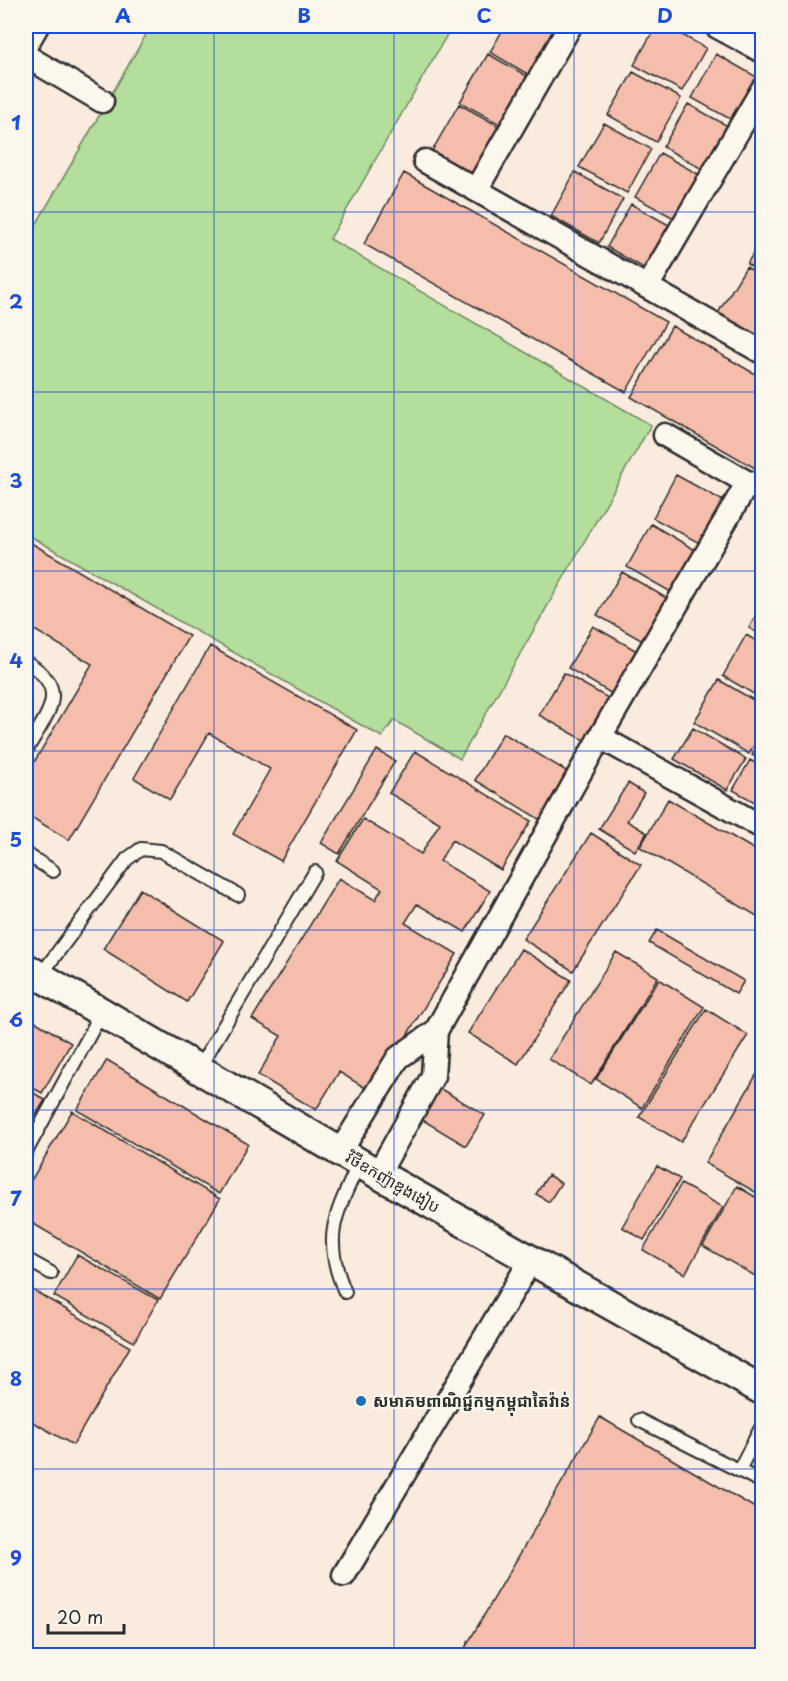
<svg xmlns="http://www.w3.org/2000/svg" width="788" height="1681" font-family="'Playpen Sans','Noto Sans Khmer',sans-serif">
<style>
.green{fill:#b3de9b;stroke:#6f8463;stroke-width:1.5}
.building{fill:#f5bdab;stroke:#2b2b2b;stroke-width:1.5}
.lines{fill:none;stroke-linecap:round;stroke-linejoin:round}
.service-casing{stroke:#2b2b2b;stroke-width:16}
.minor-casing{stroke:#2b2b2b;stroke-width:27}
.tertiary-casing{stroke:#2b2b2b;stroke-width:33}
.service{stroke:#fbf7ec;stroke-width:12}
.minor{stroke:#fbf7ec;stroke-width:22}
.tertiary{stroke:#fbf7ec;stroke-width:28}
.grid{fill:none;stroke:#1d4ed8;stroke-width:1.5;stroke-opacity:0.55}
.poi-dot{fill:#1f6fb2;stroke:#fbf7ec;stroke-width:2}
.labels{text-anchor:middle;stroke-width:4.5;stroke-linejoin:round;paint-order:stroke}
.street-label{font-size:16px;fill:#2b2b2b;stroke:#fbf7ec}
.poi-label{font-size:16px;font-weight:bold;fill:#2b2b2b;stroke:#fbf7ec;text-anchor:start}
.neatline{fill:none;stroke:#1d4ed8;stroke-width:2}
.grid-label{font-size:20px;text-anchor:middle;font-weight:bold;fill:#1d4ed8}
</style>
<rect width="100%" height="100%" fill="#faebdf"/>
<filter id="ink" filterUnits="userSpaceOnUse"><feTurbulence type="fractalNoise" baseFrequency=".0167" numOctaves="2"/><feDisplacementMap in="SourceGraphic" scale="12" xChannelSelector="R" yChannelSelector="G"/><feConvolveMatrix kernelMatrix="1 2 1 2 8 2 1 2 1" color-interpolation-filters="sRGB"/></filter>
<g filter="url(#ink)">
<!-- green -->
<path class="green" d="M151,26H452L330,239L651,425L460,759L394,720L382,737L26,534V242Z"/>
<!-- building -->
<path class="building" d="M505,26H554L564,31L536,79L490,52Z
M656,26H666L706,48L682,91L634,65Z
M488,54L534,80L507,128L460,102Z
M716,54L762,80L739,124L692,98Z
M633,72L681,98L656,142L608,115Z
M459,104L506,130L478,178L432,151Z
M688,104L735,130L711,174L663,147Z
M604,123L651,149L627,193L579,167Z
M660,153L707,179L683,223L635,197Z
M575,172L623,199L599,243L551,216Z
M404,173L666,322L626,392L364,244Z
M631,204L678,230L654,274L607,247Z
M762,238V273L747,264Z
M746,267L762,276V339L718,313Z
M672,326L762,378V472L631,397Z
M676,475L729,504L705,546L653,518Z
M651,524L702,554L678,596L627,567Z
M26,540L189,636L69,840L26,814V776L92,664L26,625Z
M622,572L673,602L648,644L597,615Z
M762,604V636L749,628Z
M593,626L644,655L619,698L568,668Z
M746,635L762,644V699L723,676Z
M210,646L357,730L281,861L233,834L270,769L209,733L170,800L134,778Z
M564,673L615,702L591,744L539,715Z
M719,680L762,705V731L749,754L694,722Z
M693,728L746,759L727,790L674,759Z
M503,733L573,775L544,822L475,780Z
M762,737V761L752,755Z
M377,750L395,761L339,854L321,843Z
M415,751L531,821L501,870L452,840L440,861L490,891L465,932L417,904L405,923L457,954L372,1092L339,1072L316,1110L258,1075L281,1036L252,1019L339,878L375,900L382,889L337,861L363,819L421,854L440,823L389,793Z
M750,760L762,767V806L733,790Z
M628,783L644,793L627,821L647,833L635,851L599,829Z
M668,799L762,854V919L640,847Z
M591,833L641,865L573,971L523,939Z
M140,889L224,941L187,1002L103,949Z
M657,930L744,981L736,994L649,943Z
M521,949L571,980L518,1064L468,1033Z
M616,952L658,977L591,1085L549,1059Z
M659,979L704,1007L642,1108L596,1079Z
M706,1009L748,1035L681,1142L639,1117Z
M26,1016L71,1043L42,1093L26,1084Z
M107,1060L248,1144L219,1194L77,1110Z
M762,1065V1196L705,1163Z
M26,1088L45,1100L26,1132Z
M439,1088L485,1115L466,1146L421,1119Z
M72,1111L220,1199L160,1299L27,1220L26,1189Z
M657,1166L680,1179L644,1240L622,1227Z
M548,1175L561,1183L549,1202L536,1194Z
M681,1184L723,1207L685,1274L643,1250Z
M737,1186L762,1201V1280L703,1246Z
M77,1255L158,1300L134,1342L54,1296Z
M26,1286L130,1347L73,1445L26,1418Z
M600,1417L762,1512V1656H467L462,1653Z"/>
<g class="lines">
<!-- service casing -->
<g class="service-casing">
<path id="service" d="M26,662C73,690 46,714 26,751
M26,854L53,871
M40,976L127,859L141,849L161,851L238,895
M199,1068L315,872
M26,1152L102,1012
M26,1259L51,1273
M345,1292C321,1237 336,1214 359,1163
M639,1420L762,1482
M739,1470L762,1426"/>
</g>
<!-- minor casing -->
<g class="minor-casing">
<path id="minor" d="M716,26L762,51
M26,45L37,26
M26,56L102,101
M425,161L762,352
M476,190L570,26
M647,287L762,90
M665,435L762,491
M600,737L762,827
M340,1152L398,1058L436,1031
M378,1174L433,1076L436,1031L600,737L748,482
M344,1575L531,1260"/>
</g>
<!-- tertiary casing -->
<g class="tertiary-casing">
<path id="tertiary" d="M26,968L378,1174L762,1390"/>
</g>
<!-- service -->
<use href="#service" class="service"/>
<!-- minor -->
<use href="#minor" class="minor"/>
<!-- tertiary -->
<use href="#tertiary" class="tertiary"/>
</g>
</g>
<!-- grid -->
<path class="grid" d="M214,26V1656M394,26V1656M574,26V1656M26,212H762M26,392H762M26,571H762M26,751H762M26,930H762M26,1110H762M26,1289H762M26,1469H762"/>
<!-- markers -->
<circle class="poi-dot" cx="361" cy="1401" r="6"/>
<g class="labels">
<!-- street labels -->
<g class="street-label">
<text transform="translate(393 1182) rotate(30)" y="6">វិថីឧកញ៉ាឌួងងៀប</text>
</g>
<!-- poi labels -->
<g class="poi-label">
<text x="373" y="1407">សមាគមពាណិជ្ជកម្មកម្ពុជាតៃវ៉ាន់</text>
</g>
</g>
<!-- margin -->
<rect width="788" height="1681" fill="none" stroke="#fbf7ec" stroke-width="66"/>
<!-- scale -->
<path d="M48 1624v9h76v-9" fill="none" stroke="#2b2b2b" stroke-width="3"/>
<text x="57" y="1624" font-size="18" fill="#2b2b2b" stroke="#fbf7ec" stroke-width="4.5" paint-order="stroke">20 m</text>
<rect x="33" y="33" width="722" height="1615" class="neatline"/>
<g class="grid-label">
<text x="123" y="23">A</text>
<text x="304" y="23">B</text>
<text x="484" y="23">C</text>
<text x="665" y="23">D</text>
<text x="16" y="130">1</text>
<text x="16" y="309">2</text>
<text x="16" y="488">3</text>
<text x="16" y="668">4</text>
<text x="16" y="847">5</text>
<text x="16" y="1027">6</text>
<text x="16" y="1206">7</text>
<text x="16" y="1386">8</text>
<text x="16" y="1565">9</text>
</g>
</svg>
